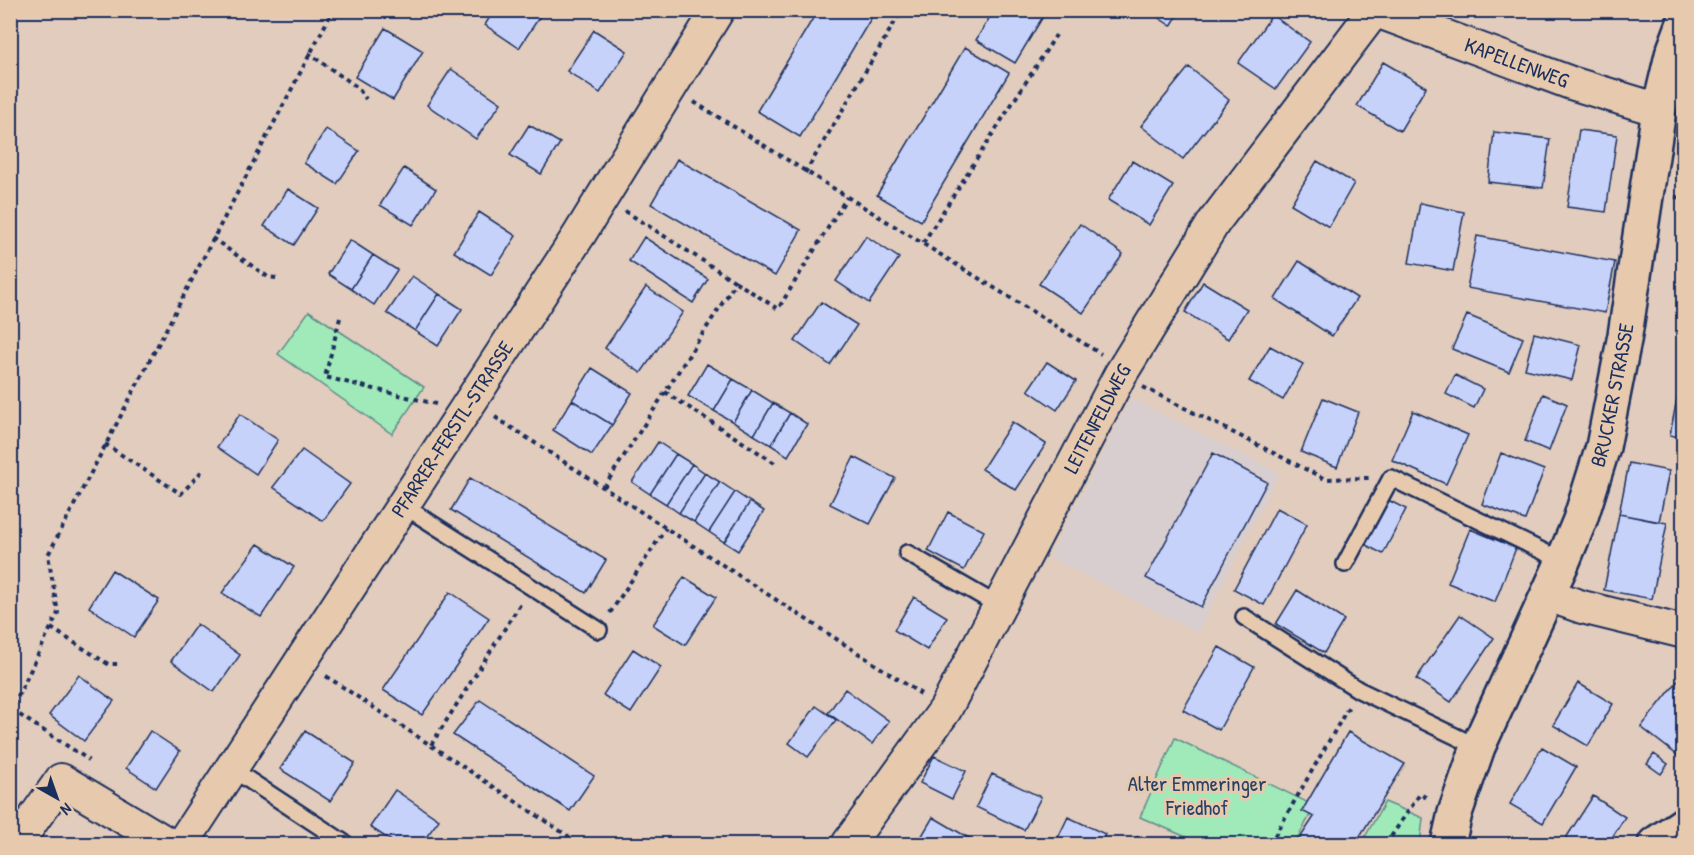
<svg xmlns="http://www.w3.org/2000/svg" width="1694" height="855" font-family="'Patrick Hand',sans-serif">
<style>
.built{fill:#d9cecf}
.green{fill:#a0e9b8;stroke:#5e8c8b;stroke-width:1.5}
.building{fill:#c7d2fa;stroke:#1b2f5e;stroke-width:1.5}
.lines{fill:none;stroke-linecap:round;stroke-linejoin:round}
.lane-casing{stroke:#1b2f5e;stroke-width:20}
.street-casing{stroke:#1b2f5e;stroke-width:36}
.secondary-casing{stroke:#1b2f5e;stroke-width:38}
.path{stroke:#1b2f5e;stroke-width:4;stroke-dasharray:4.5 4.5;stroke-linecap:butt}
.lane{stroke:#e7caae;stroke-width:15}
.street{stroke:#e7caae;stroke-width:32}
.secondary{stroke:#e7caae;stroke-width:33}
.labels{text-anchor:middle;stroke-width:6;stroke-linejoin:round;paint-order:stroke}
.street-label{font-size:21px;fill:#1b2f5e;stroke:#e7caae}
.park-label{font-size:21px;fill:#284267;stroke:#e7caae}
</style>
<rect width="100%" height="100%" fill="#e1ccbd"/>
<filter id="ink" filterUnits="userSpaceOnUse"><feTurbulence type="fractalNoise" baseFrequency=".0167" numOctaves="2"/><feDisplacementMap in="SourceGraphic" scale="12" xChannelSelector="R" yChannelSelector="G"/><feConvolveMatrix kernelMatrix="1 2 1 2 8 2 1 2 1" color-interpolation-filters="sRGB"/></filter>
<g filter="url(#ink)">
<!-- built -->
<path class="built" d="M1131,398L1279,473L1198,633L1049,557Z"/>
<!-- green -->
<path class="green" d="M309,311L424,387L392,434L278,354Z
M1175,738L1315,806L1294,844H1202L1140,817Z
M1385,802L1423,818L1420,844H1361Z"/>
<!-- building -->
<path class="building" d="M494,10H544L519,48L485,25Z
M818,10H876L800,137L757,111Z
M994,10H1047L1015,63L976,40Z
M1147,10H1181L1171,26Z
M1272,15L1310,42L1276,89L1238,63Z
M385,28L423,51L393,100L355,77Z
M594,30L627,51L600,93L567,71Z
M965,47L1009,73L921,221L877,195Z
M1383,62L1426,87L1400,131L1357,106Z
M1189,67L1229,100L1183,159L1141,126Z
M451,69L501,103L476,139L427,105Z
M529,125L560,143L541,174L510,155Z
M326,129L359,151L337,184L304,163Z
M1579,130L1617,135L1606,212L1567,207Z
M1494,132L1550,139L1543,188L1488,182Z
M677,159L801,230L775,276L651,204Z
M1132,161L1173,186L1149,225L1108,200Z
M1317,161L1354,183L1329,227L1291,204Z
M404,168L436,189L413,225L380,205Z
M288,189L318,208L294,245L264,226Z
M1420,203L1464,212L1453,271L1409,263Z
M479,212L516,236L491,275L454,252Z
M1080,224L1123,254L1083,313L1039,284Z
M866,236L899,258L869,303L836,281Z
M1477,236L1615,262L1605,313L1467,288Z
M644,237L708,279L693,303L629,261Z
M350,240L373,255L351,289L328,274Z
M373,255L397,270L374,305L351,289Z
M1299,261L1357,298L1332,336L1275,299Z
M412,276L439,294L415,331L387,313Z
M1203,282L1247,309L1228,339L1185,312Z
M646,287L683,312L641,373L605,348Z
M439,294L462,309L438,346L415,331Z
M821,302L857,325L830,365L795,341Z
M1467,315L1523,338L1509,372L1452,349Z
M1534,333L1581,345L1572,380L1525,369Z
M1270,346L1303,364L1283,400L1249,381Z
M1047,362L1076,381L1057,410L1028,390Z
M707,364L733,379L714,411L688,396Z
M592,368L632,393L612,425L572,400Z
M1455,375L1483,389L1474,408L1446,394Z
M733,379L752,390L733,422L714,411Z
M1679,388L1684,389V438L1670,435Z
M752,390L773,403L754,435L733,422Z
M1543,394L1567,404L1549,451L1525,441Z
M1323,398L1358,412L1337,467L1301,452Z
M572,400L612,425L592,455L553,430Z
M773,403L790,413L771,445L754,435Z
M1413,411L1468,435L1446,484L1392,460Z
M790,413L807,424L788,456L771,445Z
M240,414L278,440L256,474L217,447Z
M1012,422L1046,444L1016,490L982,469Z
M658,442L676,454L650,494L632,482Z
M302,450L350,484L323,521L273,487Z
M1213,453L1267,482L1201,607L1146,578Z
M1501,453L1544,470L1525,520L1482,504Z
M676,454L692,464L666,504L650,494Z
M854,457L895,478L870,524L830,504Z
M1629,463L1669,471L1659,522L1619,514Z
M692,464L705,473L679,513L666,504Z
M705,473L720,482L694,522L679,513Z
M470,478L606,560L586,593L451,510Z
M720,482L735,492L709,532L694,522Z
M735,492L750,502L724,542L709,532Z
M1388,500L1406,509L1383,554L1364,544Z
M750,502L764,511L738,551L724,542Z
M1277,508L1307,524L1264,605L1234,589Z
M948,512L984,531L964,570L928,551Z
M1619,514L1667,523L1652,599L1604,590Z
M1470,529L1516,548L1495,602L1448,583Z
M258,544L294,567L261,617L222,593Z
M112,570L159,600L134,637L89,607Z
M684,577L716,597L685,645L653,625Z
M1297,590L1344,620L1324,653L1276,624Z
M450,592L489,618L422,715L383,690Z
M914,597L947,617L927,650L894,630Z
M1460,615L1494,638L1451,702L1416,679Z
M197,624L240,655L214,692L171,661Z
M1219,647L1254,667L1219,730L1183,710Z
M633,649L661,667L631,713L603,695Z
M1684,673V746L1677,755L1641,727Z
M79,675L114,701L84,741L49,715Z
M1578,683L1613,704L1588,746L1553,725Z
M845,689L889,721L872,744L828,713Z
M480,700L594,776L570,811L453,735Z
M816,706L836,720L808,757L789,743Z
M150,731L180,751L156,788L126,768Z
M305,731L355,763L330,801L280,769Z
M1348,732L1405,764L1355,844H1296L1314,817L1302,811Z
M1542,747L1576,767L1543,823L1510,804Z
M1654,754L1668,764L1661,774L1647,764Z
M934,756L966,771L952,799L920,783Z
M992,774L1041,797L1024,830L976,807Z
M395,790L439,820L421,844H396L370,827Z
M1593,796L1625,817L1608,844H1577L1566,838Z
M933,817L979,844H917Z
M1068,817L1105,834L1100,844H1055Z
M471,837L482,844H466Z
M1137,837L1152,844H1134Z"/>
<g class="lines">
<!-- lane casing -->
<g class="lane-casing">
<path id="lane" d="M404,506L599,630
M907,553L999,606
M1345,564L1391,478L1563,561
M1244,617L1359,690L1478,747
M232,769L346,844"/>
</g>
<!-- street casing -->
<g class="street-casing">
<g id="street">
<path id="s1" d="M1374,10L1571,83L1659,110"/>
<path d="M1548,595L1582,607L1684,632"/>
<path d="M16,844L61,780L168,844"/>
<path id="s2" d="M182,844L579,235L718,10"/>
<path id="s3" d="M848,844L945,710L1120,375L1214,222L1374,11"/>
</g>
</g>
<!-- secondary casing -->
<g class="secondary-casing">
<g id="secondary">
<path id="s4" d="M1448,844L1455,813L1478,747L1563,561L1580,520L1603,447L1625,335L1659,110L1672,55L1684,23"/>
<path d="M1655,844L1684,824"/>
</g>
</g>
<!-- path -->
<path class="path" d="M308,53L357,87L366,99
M694,102L1101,354
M805,173L902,10
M1675,197L1684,198
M625,211L736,282
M212,238L268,277L277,278
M923,243L1056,35
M340,318L325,377L436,404
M1143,387L1325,479L1369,478
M665,392L778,465
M495,417L921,694
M105,444L181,494L202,471
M604,487L736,282L778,309L847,197
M610,613L666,528
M51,628L108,664H121
M326,676L580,844
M12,710L89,760
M10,713L58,613L48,555L333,10
M431,745L521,603
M1270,844L1349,706
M1386,844L1420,794L1429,799"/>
<!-- lane -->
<use href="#lane" class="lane"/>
<!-- street -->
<use href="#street" class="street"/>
<!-- secondary -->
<use href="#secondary" class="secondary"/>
</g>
</g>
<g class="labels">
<!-- street labels -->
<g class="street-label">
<text dy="7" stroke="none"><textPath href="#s1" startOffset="152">KAPELLENWEG</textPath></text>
<text dy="7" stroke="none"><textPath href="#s4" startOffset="480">BRUCKER STRASSE</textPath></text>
<text dy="7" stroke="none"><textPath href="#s3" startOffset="494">LEITENFELDWEG</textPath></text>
<text dy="7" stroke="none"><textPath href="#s2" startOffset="495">PFARRER-FERSTL-STRASSE</textPath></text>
</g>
<!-- park labels -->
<g class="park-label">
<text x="1197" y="791">Alter Emmeringer<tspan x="1197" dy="24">Friedhof</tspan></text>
</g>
</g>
<!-- margin -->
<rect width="1694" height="855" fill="none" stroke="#e7caae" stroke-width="36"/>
<rect x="18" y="18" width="1658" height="819" fill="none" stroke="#1b2f5e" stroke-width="2" filter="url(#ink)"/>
<!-- north arrow -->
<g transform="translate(57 798) rotate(140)" stroke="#e7caae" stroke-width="4.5" paint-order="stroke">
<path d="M0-4.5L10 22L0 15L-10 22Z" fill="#1b2f5e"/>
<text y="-9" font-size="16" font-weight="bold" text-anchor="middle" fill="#1b2f5e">N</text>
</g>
</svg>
